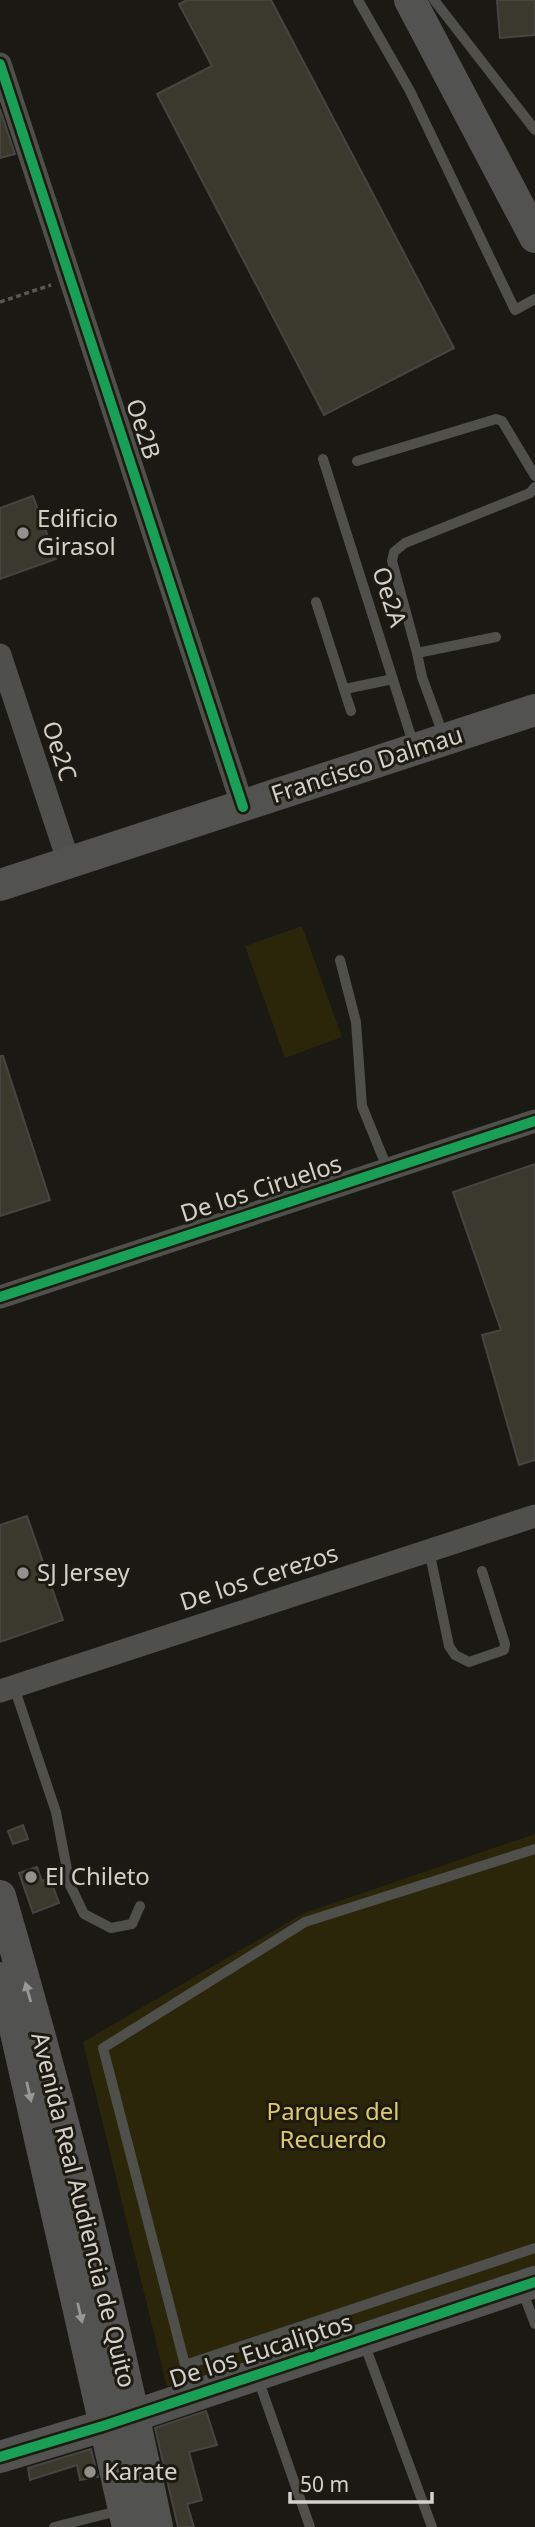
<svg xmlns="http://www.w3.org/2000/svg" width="535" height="2527" font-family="'Noto Sans',sans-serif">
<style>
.green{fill:#2b250a}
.building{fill:#3b392e;stroke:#464541;stroke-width:2}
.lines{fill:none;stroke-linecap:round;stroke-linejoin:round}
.path{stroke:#575755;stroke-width:3.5;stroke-dasharray:5 3.5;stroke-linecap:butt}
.lane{stroke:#4f4f4c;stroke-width:10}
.street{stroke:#4f4f4c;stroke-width:23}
.secondary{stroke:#525250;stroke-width:32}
.cycleway-casing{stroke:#1d1b11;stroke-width:15}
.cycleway{stroke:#1a9f57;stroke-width:10}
.oneway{fill:#999894}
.poi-dot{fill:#92918b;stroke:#1d1b11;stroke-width:2.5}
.labels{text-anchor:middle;stroke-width:6;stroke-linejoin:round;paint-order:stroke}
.street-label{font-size:24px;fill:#d3d1cb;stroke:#1d1b11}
.poi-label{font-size:24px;fill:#d3d1cb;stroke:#1d1b11;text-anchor:start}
.park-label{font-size:24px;fill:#dfc874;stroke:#1d1b11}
</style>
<rect width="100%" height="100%" fill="#1a1914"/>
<!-- green -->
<path class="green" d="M302,926L342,1037L285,1058L245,946Z
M535,1834V2268L167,2387L83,2042L304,1913Z"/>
<!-- building -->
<path class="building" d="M187,0H271L454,348L324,415L157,94L212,66L179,4Z
M497,0H535V35L500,38Z
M0,109L15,154L0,158Z
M33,496L56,559L0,579V508Z
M0,1056H3L50,1200L0,1216Z
M535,1164V1460L519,1465L482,1335L501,1330L453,1192Z
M27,1516L63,1620L0,1642V1525Z
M23,1825L28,1839L13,1844L8,1831Z
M37,1867L42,1881L50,1878L59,1903L33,1913L19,1873Z
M206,2411L217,2445L189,2452L202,2500L187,2504L194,2527H178L155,2428Z
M91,2449L98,2477L80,2480L77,2465L30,2480L28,2468Z"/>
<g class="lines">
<!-- path -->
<path class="path" d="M0,302L51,285"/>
<!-- lane -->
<path class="lane" d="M358,0L410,91L515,310L535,299
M434,0L535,130
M323,459L414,746
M357,461L496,419L502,421L535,476
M316,602L351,711
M417,653L392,561L394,552L405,543L530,493L535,487
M345,689L393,679
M444,737L422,677L417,653L496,637
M340,960L356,1022L362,1106L388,1170
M429,1550L449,1646L455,1655L469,1662L504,1650L505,1644L482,1571
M14,1687L56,1812L70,1885L84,1914L111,1928L132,1924L140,1906
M535,1849L305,1922L103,2048L185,2365L535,2248
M522,2290L535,2324
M364,2343L432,2527
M257,2376L310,2527
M54,2527L122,2510"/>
<!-- street -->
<path class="street" d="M0,64L243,807
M0,655L69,863
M0,1297L535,1121
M0,1691L535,1516"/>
<!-- secondary -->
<path class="secondary" d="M410,0L535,237
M0,885L535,710
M0,1896C61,2104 114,2315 157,2527
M0,1978L12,2015L128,2527
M0,2457L106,2425L535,2282"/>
<!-- cycleway casing -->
<g class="cycleway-casing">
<path id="cycleway" d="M0,64L243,807
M0,1297L535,1121
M0,2457L106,2425L535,2282"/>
</g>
<!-- cycleway -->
<use href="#cycleway" class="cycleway"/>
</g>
<!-- one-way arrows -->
<defs><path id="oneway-solid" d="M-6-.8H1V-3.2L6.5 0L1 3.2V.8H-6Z" transform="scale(1.75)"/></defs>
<g class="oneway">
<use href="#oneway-solid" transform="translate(28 1992) rotate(-106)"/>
<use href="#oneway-solid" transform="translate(29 2092) rotate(77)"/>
<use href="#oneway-solid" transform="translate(80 2313) rotate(77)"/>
</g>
<!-- markers -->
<g class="poi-dot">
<circle cx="23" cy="533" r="7"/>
<circle cx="23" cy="1573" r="7"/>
<circle cx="31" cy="1877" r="7"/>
<circle cx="90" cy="2472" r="7"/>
</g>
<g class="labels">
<!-- street labels -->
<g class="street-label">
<text transform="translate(143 429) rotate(72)" y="8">Oe2B</text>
<text transform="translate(389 597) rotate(72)" y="8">Oe2A</text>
<text transform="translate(59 751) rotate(72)" y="8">Oe2C</text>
<text transform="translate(367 765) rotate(-18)" y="8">Francisco Dalmau</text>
<text transform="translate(261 1189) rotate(-18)" y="8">De los Ciruelos</text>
<text transform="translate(259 1578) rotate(-18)" y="8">De los Cerezos</text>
<text transform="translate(83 2210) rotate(76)" y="8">Avenida Real Audiencia de Quito</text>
<text transform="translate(261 2351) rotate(-18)" y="8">De los Eucaliptos</text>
</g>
<!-- poi labels -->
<g class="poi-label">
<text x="37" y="527">Edificio<tspan x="37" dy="28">Girasol</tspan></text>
<text x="37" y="1581">SJ Jersey</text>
<text x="45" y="1885">El Chileto</text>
<text x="104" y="2480">Karate</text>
</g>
<!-- park labels -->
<g class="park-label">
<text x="333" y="2120">Parques del<tspan x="333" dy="28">Recuerdo</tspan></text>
</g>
</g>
<!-- scale -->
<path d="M290 2492v10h142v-10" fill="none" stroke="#d3d1cb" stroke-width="3.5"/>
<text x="300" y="2492" font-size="21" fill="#d3d1cb" stroke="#1d1b11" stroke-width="5" paint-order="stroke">50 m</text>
</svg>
